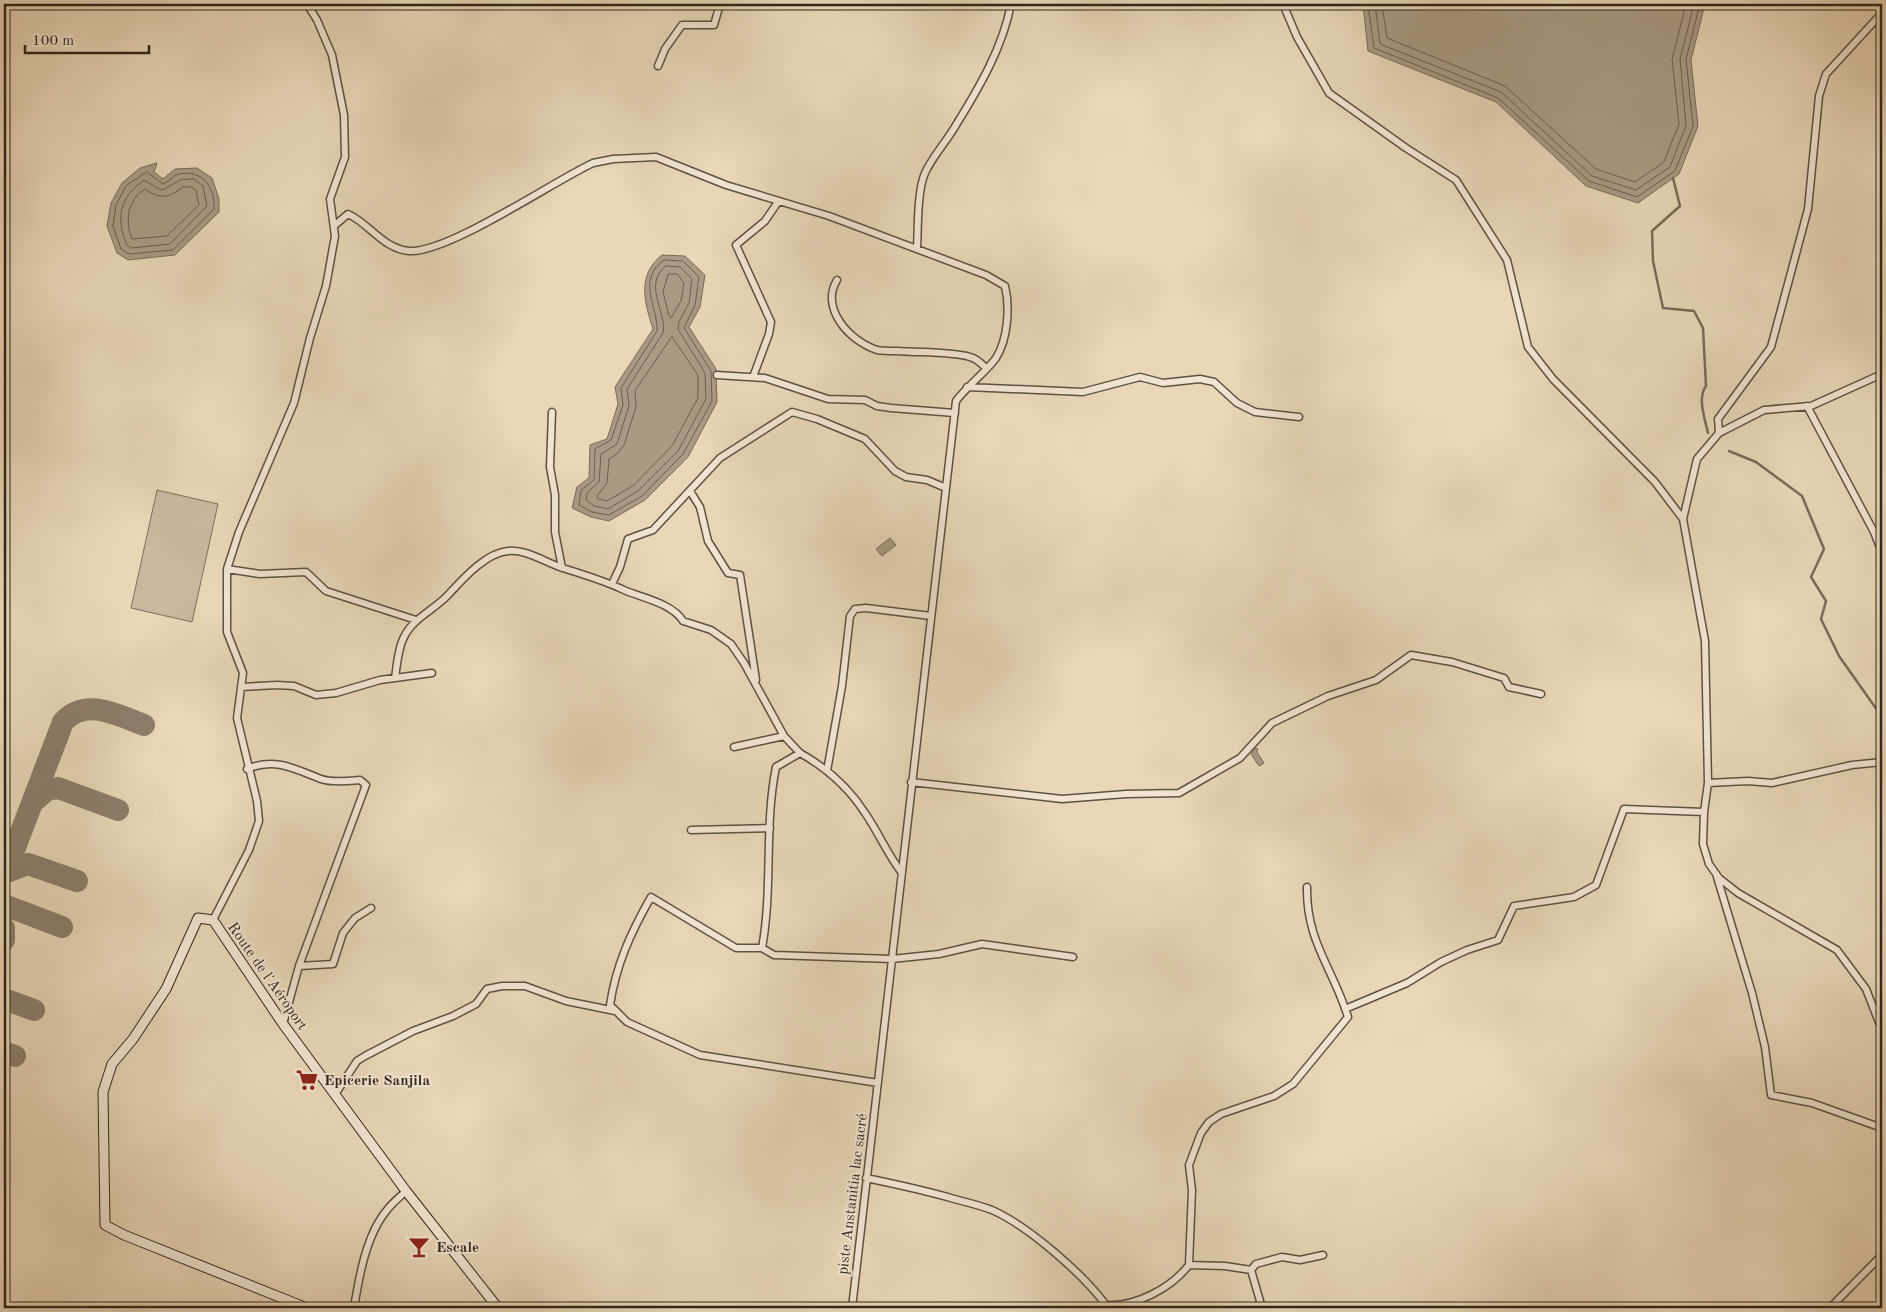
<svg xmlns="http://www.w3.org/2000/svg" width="1886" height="1312" font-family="'Old Standard TT',serif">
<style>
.green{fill:#cab99e;stroke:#7d6e5e}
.water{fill:#aa9a84;stroke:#796b5b}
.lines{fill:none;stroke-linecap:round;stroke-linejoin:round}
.shore{stroke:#6d5f51;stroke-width:1}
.stream{stroke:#796b5b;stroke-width:2.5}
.taxiway{stroke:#8c7e6b;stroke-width:22}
.street-casing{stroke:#5e5144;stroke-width:9}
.secondary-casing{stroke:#30241e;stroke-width:11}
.street{stroke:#f1e5d1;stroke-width:6}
.secondary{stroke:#f1e5d1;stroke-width:9}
.labels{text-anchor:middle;stroke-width:4;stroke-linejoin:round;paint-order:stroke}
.street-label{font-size:15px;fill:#30241e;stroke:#f1e5d1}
.poi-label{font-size:15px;font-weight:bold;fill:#30241e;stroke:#f1e5d1;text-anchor:start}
</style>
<rect width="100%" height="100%" fill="#e9d7b8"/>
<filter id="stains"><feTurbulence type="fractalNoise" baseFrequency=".004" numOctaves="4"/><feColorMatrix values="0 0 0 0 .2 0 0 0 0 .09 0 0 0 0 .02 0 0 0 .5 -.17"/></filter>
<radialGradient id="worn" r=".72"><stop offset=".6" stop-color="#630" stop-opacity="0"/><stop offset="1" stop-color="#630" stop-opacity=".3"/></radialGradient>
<!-- green -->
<path class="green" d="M157,490L218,504L192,622L131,608Z"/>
<!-- water -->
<path class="water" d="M1363,4H1705L1691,60L1698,126L1679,174L1638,203L1586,186L1496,102L1368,51Z
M157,163L154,172L163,179L175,169L197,168L212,178L219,199V212L175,255L128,260L117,253L107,226L111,203L122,183L140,168Z
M662,255L685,256L705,275L700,307L689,327L716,369L717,402L688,457L645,500L609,521L591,517L572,508L577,487L589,478L590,445L607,439L618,404L615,387L653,329C644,301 637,275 662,255Z
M890,538L896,545L882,556L876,549Z
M1255,748L1258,749L1257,752L1264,763L1259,766L1251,754Z"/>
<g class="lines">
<!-- shore -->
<path class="shore" d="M1368,4L1374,48L1498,98L1589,181L1637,197L1675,171L1693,126L1686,59L1700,4
M1375,4L1380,44L1501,92L1592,176L1636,190L1670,167L1686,125L1680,59L1694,4
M1382,4L1387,38L1505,86L1596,169L1635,182L1664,162L1679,124L1672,59L1686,4
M147,172L163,184C169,182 173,175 179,174C203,169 215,188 214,209L173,250L129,254L121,249L113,226L116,205L126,186Z
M194,179L203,186L207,206L170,244L131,248L127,245C115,218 120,197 144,180L157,188L163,190L180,180Z
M183,187H191L196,190L199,205L167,236L132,239C125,222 127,200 145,189C161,200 168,198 183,187Z
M664,260L683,261L699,277L695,305L684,328L711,371L712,401L683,454L642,496L609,515L592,512L579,505L581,490L594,480L595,449L611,440L623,405L621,388L657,331C658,306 636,280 664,260Z
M666,266L680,267L692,279L689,303L679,322L678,329L705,373L706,399L678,451L638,491L608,509L594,506L586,500L587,493L599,482L601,454L617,444L629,406L627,389L663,333C667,312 642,284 666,266Z
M669,274H677L684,283L681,301L671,318L669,316L663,292Z
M672,337L698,375V398L672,446L634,485L607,501L598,499L597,496L607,483L609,459L618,453L624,445L636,407L635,391Z"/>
<!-- stream -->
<path class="stream" d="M1673,178L1680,206L1652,231L1653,261L1663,308L1694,311L1703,328L1706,386C1697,398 1705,419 1708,433
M1729,451L1756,462L1802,496L1824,549L1811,577L1826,601L1821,619L1839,656L1882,717
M1882,775L1877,806L1882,815"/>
<!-- taxiway -->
<path class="taxiway" d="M32,803L47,790L58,788L118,810
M4,867L11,858L63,722C86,697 117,715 144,725
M4,873L28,864L77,881
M4,905L62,927
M4,928V940
M4,999L34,1010
M4,1052L15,1056"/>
<!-- street casing -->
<g class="street-casing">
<path id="street" d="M1283,4L1297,37L1329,93L1406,148L1456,180L1507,260L1528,347L1553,379L1655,482L1683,519
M1882,13L1826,74L1819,96L1808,209L1771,347L1718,419L1719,433L1697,459L1683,519L1705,641L1708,783L1704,812L1703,844L1709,864L1719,878L1738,893L1837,950L1866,989L1882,1030
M658,66L665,49L682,25H714L720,4
M335,225L348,214C370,224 382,248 409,251C447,254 552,182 593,163L613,159L656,157L726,185L829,216L986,275L1005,286C1010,307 1008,339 996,358C987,371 967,386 956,401L852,1308
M917,249C918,230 917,191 925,173C932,157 947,141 956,125C979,88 1003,47 1011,4
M837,280C820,308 849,341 877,350C883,351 891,351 897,351C920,353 948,351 970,357C976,358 982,364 986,368
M717,375L765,378L828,399L865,400L877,406L891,408L955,413
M753,377L769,334L771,322L736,245L765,221L778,202
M967,387L1083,392L1140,377L1163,383L1200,379L1214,382L1237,403L1255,412L1299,417
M1807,406L1874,532L1882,553
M552,412L550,467L555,495V532L562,568
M1719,433L1764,410L1811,406L1882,374
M690,491L700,507L708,541L728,573L740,575L756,680
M227,569L260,574L306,572L326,591L416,620
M612,584L620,567L628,539L653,530L720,458L792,412L817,419L865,439L895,471L906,477L927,480L946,488
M395,678C397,665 398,648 404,637C413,618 434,610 448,595C462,580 485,553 508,551C527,549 546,563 563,568C584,575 603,580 624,590C642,598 672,603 683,621L711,630L731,644L744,663L784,736L800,753
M241,687L277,685L294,686L316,695L336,693L380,680L432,673
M734,747L784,736
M247,769C275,757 295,769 321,779C332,783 349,781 360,780L366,785L299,966L283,1024
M827,771L842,686L850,616L855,609L866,608L931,616
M911,782L1062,799L1126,794L1179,793L1240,758L1272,723L1328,696L1376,680L1411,655L1452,662L1504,678L1509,687L1541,694
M1708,783L1748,781L1772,783L1852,765L1882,762
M691,830L770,828
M902,873C887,854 879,833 865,813C849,788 825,767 800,753L776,767C764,826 773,888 762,948L774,955L892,959L939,954L982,944L1073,957
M1717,877L1752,993L1765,1047L1771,1095L1812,1103L1882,1128
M213,920L249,850L259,821L257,801L237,718L243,673L227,632V569L239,532L294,403L310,338L326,286L335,236L330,199L345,157L344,115L332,55L317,20L307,4
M762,948H736L651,897C631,932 616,965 610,1005L627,1022L700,1055L878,1083
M299,966L333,964L343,933L355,918L371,908
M1345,1009L1407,983L1441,962L1467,950L1498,940L1514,906L1574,897L1596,885L1624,809L1704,812
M336,1093L357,1061L365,1056L413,1031L453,1016L476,1004L487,989L502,986H525L566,1001L615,1011
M866,1178C895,1184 923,1190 951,1198C965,1202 979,1205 992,1210C1028,1226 1082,1273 1106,1305C1136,1307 1171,1288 1189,1265L1192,1190L1189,1165L1201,1133L1209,1122L1221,1114L1274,1096L1293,1084L1348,1017C1333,968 1306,942 1307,887
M1189,1265L1225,1266L1251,1270L1262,1308
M1251,1270L1256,1264L1282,1257L1300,1260L1323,1255
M354,1308C359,1277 366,1235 387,1210C392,1203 400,1197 406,1191
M1830,1308L1882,1255"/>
</g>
<!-- secondary casing -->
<g class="secondary-casing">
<path id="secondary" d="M307,1308L124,1235L105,1225L103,1092L112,1064L133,1039L166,989L198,918L213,920L283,1024L406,1191L498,1308"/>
</g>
<!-- street -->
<use href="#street" class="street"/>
<!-- secondary -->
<use href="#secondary" class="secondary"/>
</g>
<!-- icons -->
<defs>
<g id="supermarket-bare" transform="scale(1.725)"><path d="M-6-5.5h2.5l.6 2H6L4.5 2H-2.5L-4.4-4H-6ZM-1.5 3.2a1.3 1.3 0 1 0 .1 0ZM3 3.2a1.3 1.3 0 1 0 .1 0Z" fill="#8f2418" stroke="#f1e5d1" stroke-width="2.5" paint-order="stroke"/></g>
<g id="bar-bare" transform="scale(1.725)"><path d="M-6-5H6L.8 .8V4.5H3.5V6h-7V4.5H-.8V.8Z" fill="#8f2418" stroke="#f1e5d1" stroke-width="2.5" paint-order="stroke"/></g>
</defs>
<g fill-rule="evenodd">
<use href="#supermarket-bare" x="307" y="1080"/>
<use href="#bar-bare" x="419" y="1247"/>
</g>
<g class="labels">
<!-- street labels -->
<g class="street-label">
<text transform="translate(268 976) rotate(55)" y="5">Route de l'Aéroport</text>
<text transform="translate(852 1194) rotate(-83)" y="5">piste Anstanitia lac sacré</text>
</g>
<!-- poi labels -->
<g class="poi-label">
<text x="324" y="1085">Epicerie Sanjila</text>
<text x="436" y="1252">Escale</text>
</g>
</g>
<!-- margin -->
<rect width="1886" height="1312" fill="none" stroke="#e9d7b8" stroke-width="20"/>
<rect x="5" y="5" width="1876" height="1302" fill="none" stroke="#30241e" stroke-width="2.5"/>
<rect x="10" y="10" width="1866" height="1292" fill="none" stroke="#30241e"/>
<!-- scale -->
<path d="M25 45v8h124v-8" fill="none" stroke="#30241e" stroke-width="2.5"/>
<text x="32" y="45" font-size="15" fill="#30241e" stroke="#f1e5d1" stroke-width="4" paint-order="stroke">100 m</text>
<rect width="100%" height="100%" filter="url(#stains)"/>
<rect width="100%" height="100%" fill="url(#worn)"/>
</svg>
